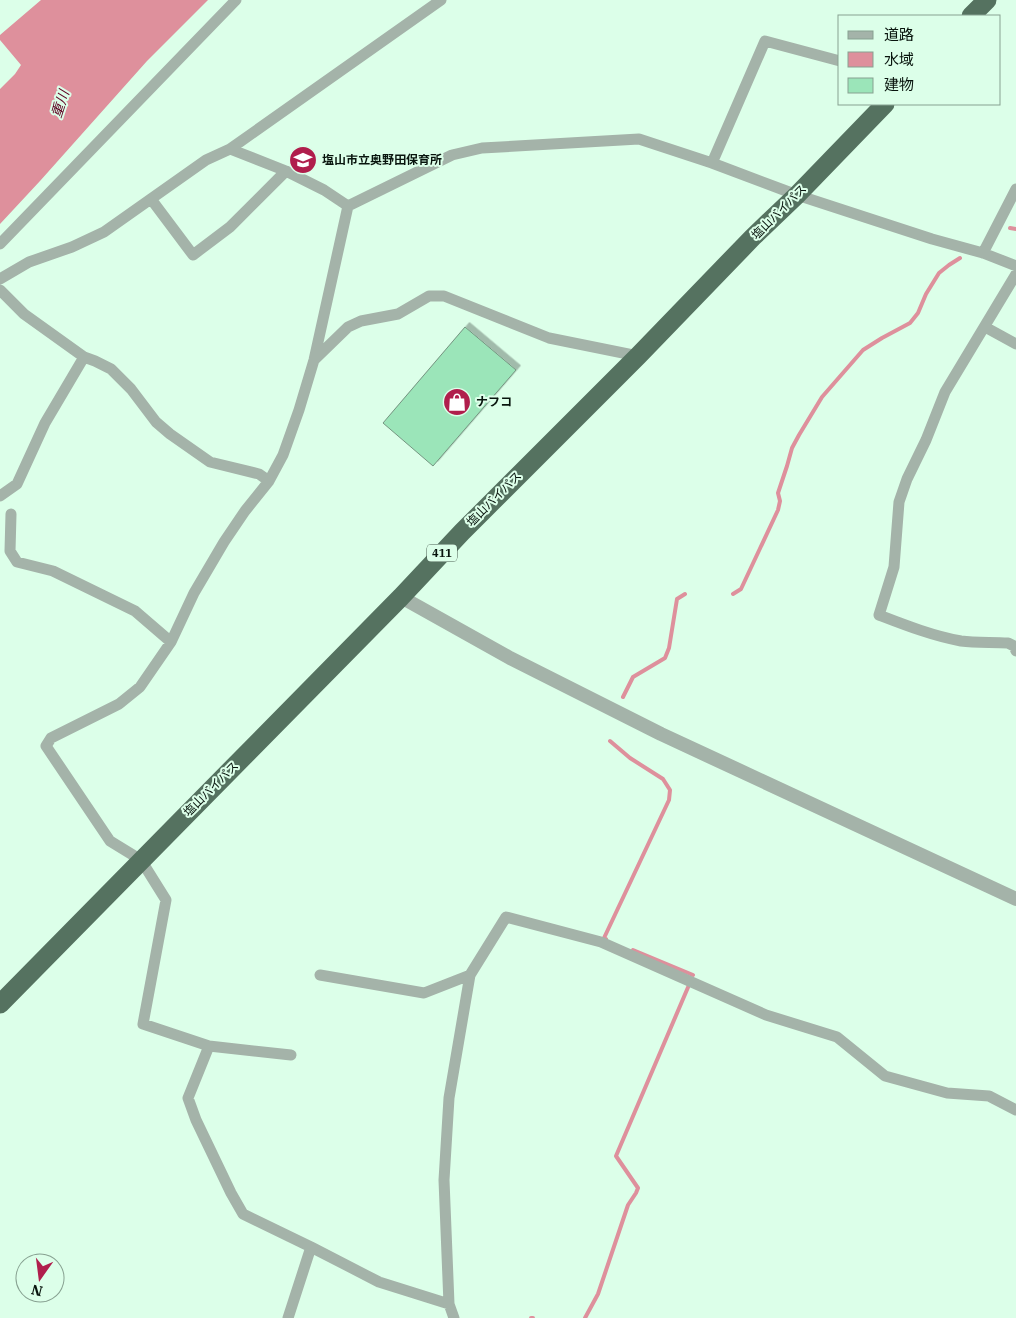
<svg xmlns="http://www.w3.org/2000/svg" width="1016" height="1318" font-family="'IBM Plex Serif','Noto Sans JP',serif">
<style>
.water{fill:#de909c}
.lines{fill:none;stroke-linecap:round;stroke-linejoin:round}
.stream{stroke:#de909c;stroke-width:4}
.building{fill:#9be5b9;stroke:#759581;filter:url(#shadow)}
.minor{stroke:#a4b3a9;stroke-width:11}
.tertiary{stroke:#a4b3a9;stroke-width:14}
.trunk{stroke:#557260;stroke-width:19}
.labels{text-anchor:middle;stroke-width:4;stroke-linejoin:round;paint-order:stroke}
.shield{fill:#dcffe9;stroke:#485a4f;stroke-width:1}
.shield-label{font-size:11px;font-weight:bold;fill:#08140d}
.poi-label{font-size:12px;font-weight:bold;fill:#08140d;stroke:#dcffe9;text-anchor:start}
.street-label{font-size:12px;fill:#08140d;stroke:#dcffe9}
.water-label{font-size:14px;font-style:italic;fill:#5f0022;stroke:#dcffe9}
</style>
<defs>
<filter id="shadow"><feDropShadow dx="4.5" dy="-4.5" stdDeviation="0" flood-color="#0004"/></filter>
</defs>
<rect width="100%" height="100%" fill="#dcffe9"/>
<!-- water -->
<path class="water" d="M41,0H208L147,61L40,181L0,224V89L15,74L21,65L0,40V35Z"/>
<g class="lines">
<!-- stream -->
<path class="stream" d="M1010,228L1016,229
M733,594L741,589L778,510L780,501L778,493L787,466L792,448L799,435L822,397L863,350L882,338L910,323L918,313L926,294L939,273L949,265L960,258
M623,697L633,677L665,658L669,648L677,599L685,594
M606,939L604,938L669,800L670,790L663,779L630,758L610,741
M633,950L693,975
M531,1318H533
M585,1318L598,1294L628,1205L636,1193L638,1188L616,1156L689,985"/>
</g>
<!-- building -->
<path class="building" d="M465,327L516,370L433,466L383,423Z"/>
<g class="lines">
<!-- minor -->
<path class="minor" d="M230,149L286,171L324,190L348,206
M712,163L765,41L840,61
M151,199L193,255L230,227L286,171
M348,206L452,155L482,148L639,139L712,163L797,195L932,239L983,253L1016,266
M0,244L236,0
M983,253L1016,189
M1016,274L945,392L926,440L907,479L899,502L894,567L879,615C905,625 933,636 961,641C976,643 992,642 1008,643L1014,646L1016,651
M0,279L29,262L72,247L104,232L206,160L230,149L441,0
M0,290L24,314L84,357L95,361L111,369L131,389L156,422L170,434L210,462L259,474L269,481
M985,327L1016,344
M314,360L348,327L361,321L398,314L429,296H444L549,338L638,356
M0,496L17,484L45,423L84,357
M11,514L10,551L17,562L53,571L135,611L171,642
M320,975L424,993L470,975
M209,1046L188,1098L196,1120L231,1193L243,1214L311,1247L379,1282L449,1304
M291,1055L209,1046L143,1024L166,900L141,860L110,841L46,746L51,738L119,704L140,687L171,642L194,593L224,542L245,511L269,481L283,455L299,410L314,360L348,206
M288,1318L311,1247
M454,1318L449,1304L444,1180L449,1098L470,975L506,917L601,942L766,1015L837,1037L885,1076L947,1093L989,1096L1016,1110"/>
<!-- tertiary -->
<path class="tertiary" d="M401,597L510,658L661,734L1016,899"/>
<!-- trunk -->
<path class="trunk" d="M971,16L987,0
M0,1004L401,597L462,532L638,356L753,237L797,195L885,104"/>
</g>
<!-- icons -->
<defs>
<g id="school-disc" transform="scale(1.4375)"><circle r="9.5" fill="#b01e4c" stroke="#dcffe9"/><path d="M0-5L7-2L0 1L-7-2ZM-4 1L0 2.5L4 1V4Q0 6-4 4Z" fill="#fff"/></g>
<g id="shop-disc" transform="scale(1.4375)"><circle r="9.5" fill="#b01e4c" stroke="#dcffe9"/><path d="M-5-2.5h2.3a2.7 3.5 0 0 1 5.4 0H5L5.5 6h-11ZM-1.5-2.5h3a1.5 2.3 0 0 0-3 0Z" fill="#fff"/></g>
</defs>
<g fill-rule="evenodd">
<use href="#school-disc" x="303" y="160"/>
<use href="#shop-disc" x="457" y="402"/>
</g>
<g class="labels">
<!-- shield labels -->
<rect class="shield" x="427" y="544.5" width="30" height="17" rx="4"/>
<g class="shield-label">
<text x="442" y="557">411</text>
</g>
<!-- poi labels -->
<g class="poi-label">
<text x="322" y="164">塩山市立奥野田保育所</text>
<text x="476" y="406">ナフコ</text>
</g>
<!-- street labels -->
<g class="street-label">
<text transform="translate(779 212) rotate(-45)" y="4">塩山バイパス</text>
<text transform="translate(494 499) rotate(-45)" y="4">塩山バイパス</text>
<text transform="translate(211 789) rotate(-45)" y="4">塩山バイパス</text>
</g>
<!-- water labels -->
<g class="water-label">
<text transform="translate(60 104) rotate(-72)" y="5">重川</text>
</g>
</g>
<!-- legend -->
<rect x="838" y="15" width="162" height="90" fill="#dcffe9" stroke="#87a191"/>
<rect x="848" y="31" width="25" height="8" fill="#a4b3a9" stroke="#87a191"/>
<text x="884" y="40" font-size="15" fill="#08140d">道路</text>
<rect x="848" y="52" width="25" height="15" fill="#de909c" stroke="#87a191"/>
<text x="884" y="65" font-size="15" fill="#08140d">水域</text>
<rect x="848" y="78" width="25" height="15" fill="#9be5b9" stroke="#87a191"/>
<text x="884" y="90" font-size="15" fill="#08140d">建物</text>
<!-- north arrow -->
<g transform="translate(40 1278) rotate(194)"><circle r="24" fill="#dcffe9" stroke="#87a191"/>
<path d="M0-4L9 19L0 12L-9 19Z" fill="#b01e4c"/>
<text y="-8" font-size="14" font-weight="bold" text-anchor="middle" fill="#08140d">N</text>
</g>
</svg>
